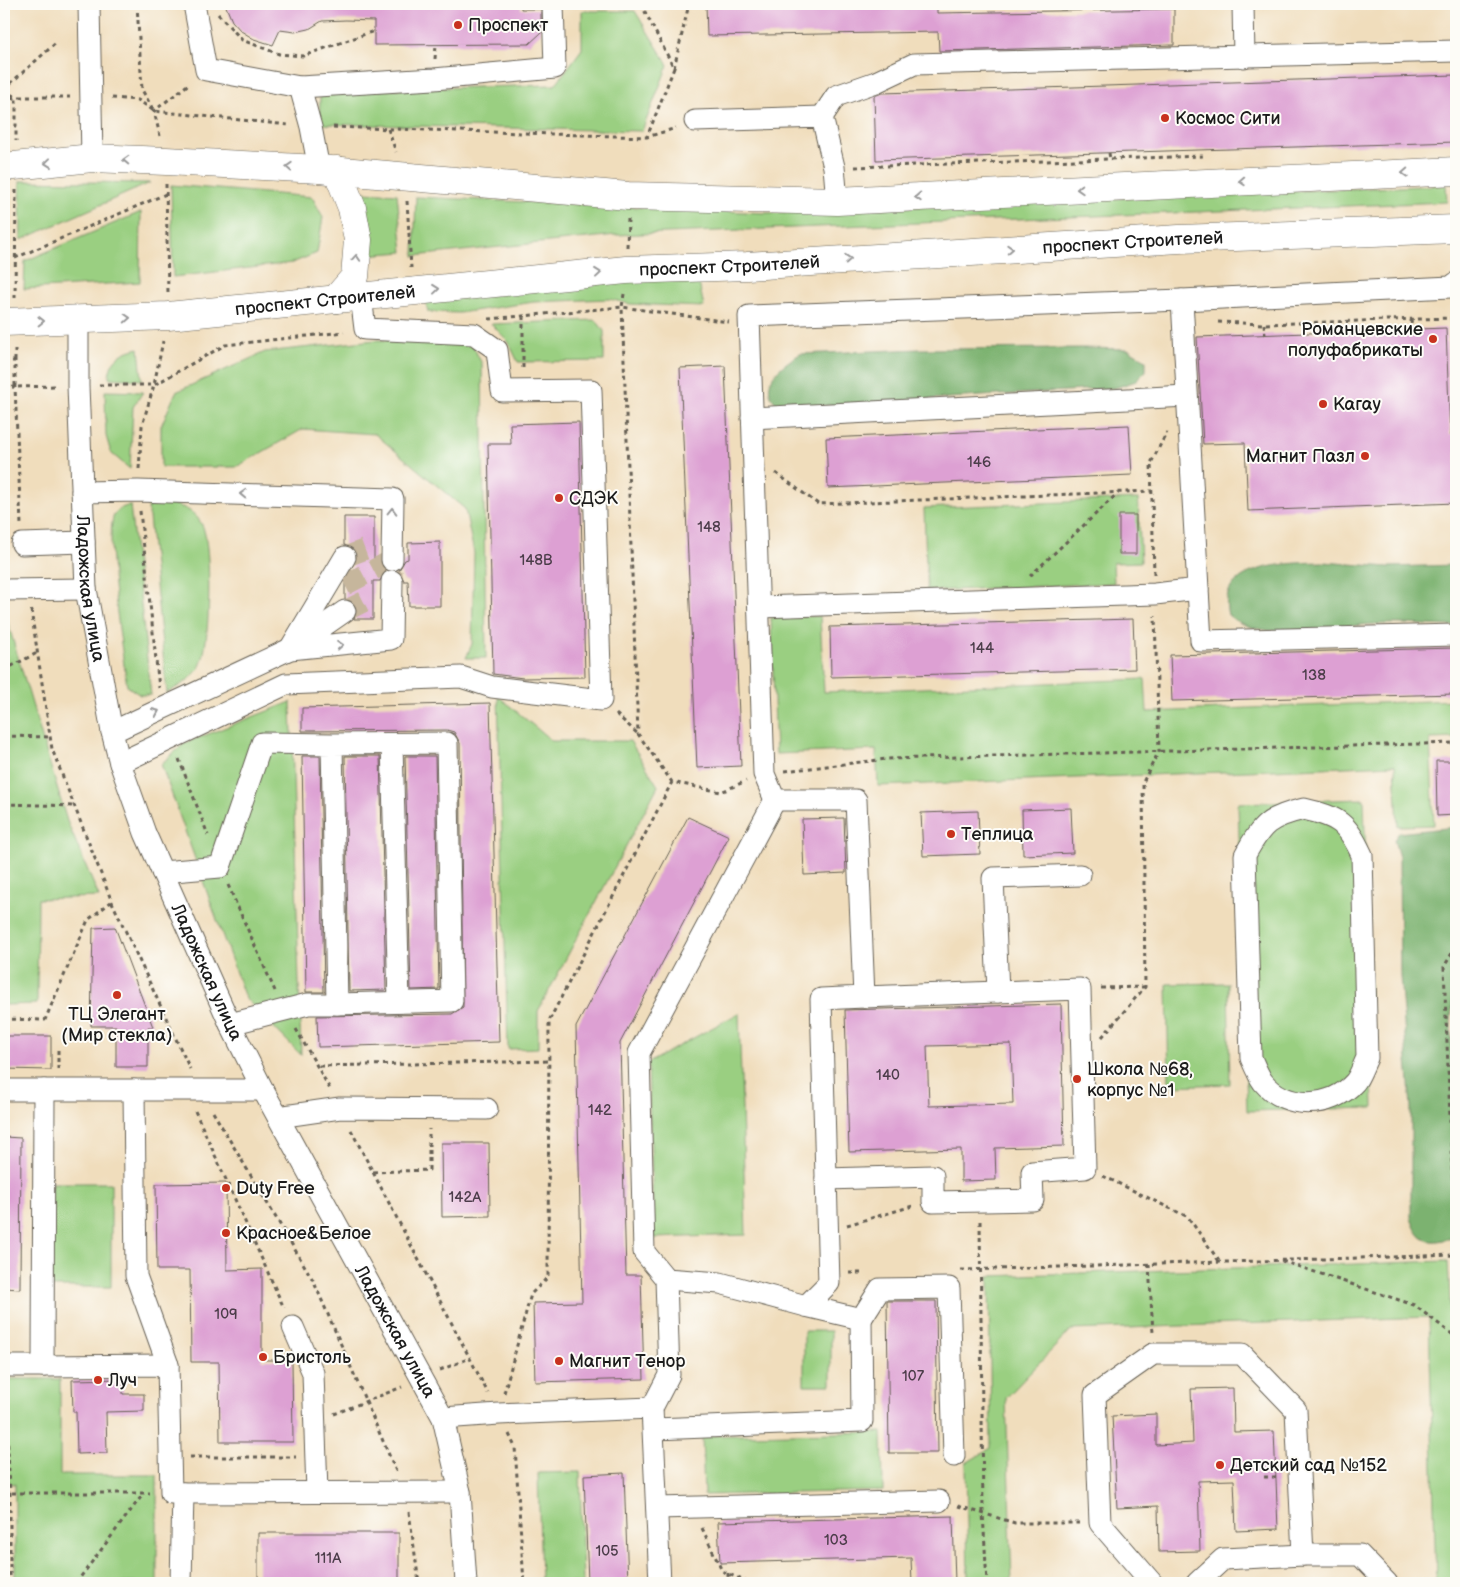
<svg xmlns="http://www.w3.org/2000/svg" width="1460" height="1587" font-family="'Balsamiq Sans',sans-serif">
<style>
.green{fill:#9acf81;stroke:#5b764e}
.forest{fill:#7bb26f;stroke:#4c6746}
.building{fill:#dda0d3;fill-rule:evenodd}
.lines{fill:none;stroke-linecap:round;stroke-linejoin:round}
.minor-tunnel{stroke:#c6b69c;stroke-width:21;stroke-dasharray:21 11;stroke-linecap:butt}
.minor-casing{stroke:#666054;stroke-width:23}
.major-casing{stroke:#666054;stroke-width:29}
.path{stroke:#666054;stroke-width:3;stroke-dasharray:4 4;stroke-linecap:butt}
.minor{stroke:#fff;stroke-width:21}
.major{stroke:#fff;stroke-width:28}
.oneway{stroke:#999}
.poi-dot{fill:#c8321e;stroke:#fdfcf7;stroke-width:2}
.labels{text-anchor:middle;stroke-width:4;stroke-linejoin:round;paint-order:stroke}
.number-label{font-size:15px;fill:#4c3d4a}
.poi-label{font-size:18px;fill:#1c1c1c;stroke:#fdfcf7;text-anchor:start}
.street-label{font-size:18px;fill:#1c1c1c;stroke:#fdfcf7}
</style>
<rect width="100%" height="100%" fill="#fdfcf7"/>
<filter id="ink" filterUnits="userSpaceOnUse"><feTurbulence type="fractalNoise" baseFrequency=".02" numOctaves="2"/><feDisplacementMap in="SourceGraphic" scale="10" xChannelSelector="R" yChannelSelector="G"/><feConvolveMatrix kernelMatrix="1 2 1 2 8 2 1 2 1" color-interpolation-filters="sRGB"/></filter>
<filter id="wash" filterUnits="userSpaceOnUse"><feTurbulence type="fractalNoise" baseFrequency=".0096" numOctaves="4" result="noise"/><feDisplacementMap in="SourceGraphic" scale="20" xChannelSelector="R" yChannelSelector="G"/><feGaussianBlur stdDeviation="1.12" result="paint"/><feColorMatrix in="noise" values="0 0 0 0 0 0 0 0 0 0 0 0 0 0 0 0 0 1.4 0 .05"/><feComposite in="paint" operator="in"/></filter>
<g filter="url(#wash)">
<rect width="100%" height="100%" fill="#f0ddbc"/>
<!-- green -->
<path class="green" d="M582,11H635L668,65L642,131L319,124L320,98L329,91L555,85L582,49Z
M20,181L150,183L21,240Z
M171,185L312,197L323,217L317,253L292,263L173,277Z
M1446,185L1447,202L616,235L414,256L416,197L766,213Z
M364,192L397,194L403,252L366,255Z
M141,212L140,282L24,289L25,261Z
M697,273L704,307L630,304L609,299L534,302L459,313L428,312L426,302Z
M596,320L604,331V361L518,362L508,341L491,324Z
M375,340L471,342L482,364L486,658H466L472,644L474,553L465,509L375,434L303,429L236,467H161V426L176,392L265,352Z
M139,348L142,380L109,378C110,359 121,352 139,348Z
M105,391L143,392L133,407L130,469L111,453L106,436Z
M1138,499L1141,562L1113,563L1114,583L927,591L924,508Z
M169,503C184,507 195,511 202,525C212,543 211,651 199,668C191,680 179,686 167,693L148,507L152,504Z
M130,505L151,695H140L127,686C123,656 104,537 114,515C117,509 124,507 130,505Z
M4,610L67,821L99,897L38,899L37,1004L5,1005Z
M820,616L824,692L1145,679L1147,712L1456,700V738L1430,739L1434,825L1398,826L1395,765L878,786L876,750L776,754L771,618Z
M498,696L552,741H630L658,786L538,1011V1048L508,1049Z
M291,702L301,1055L245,998L161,764L185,743Z
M1364,799L1373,1108L1247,1111L1238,803Z
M1228,983L1230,1084L1169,1086L1167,984Z
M739,1013L746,1235L654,1238L648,1063Z
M51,1183H111V1287H51Z
M1448,1261L1451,1323H1456V1583H1436L1429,1317L1071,1330L1006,1398L1012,1583H968L966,1463L991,1448L989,1276Z
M804,1331H831V1385H804Z
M4,1379H60V1475H157V1583H15V1484L4,1483Z
M882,1432L883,1491L704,1495L702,1436Z
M580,1472L583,1583H541L538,1473Z"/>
<!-- forest -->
<path class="forest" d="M1085,348L1128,349L1146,360V371L1136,381L1115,388L781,408C778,405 772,400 771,396C763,377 787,362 800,354L921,349Z
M1323,562L1389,567L1456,565V626C1431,626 1405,623 1380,624C1338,624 1261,645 1228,615C1215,563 1291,563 1323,562Z
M1456,827V994C1445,1023 1455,1059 1456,1089C1459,1138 1456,1188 1456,1237C1430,1244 1420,1245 1411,1218V1107L1400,976L1399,857L1394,840L1398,833Z"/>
<g id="blocks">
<!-- building -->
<path class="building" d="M225,4H521V9H541V33L529,44L374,45V21L346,20L322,21L309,29L295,32L280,30L273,45L254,39L241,31L232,21Z
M706,4H937V13L1174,9V45L939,51L938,32L707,36Z
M1456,75V142L876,160L874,96L882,93Z
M1446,328L1450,435H1456V503L1248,511L1245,443L1203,444L1197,337Z
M725,366L741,766L697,768L680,368Z
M579,422L585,677L523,678L493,674L488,444H511L510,424Z
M1129,425L1132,475L828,488L826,438Z
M1119,515H1136V554H1119Z
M344,517H374V560H380L385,571L380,581H373V619H354L357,610L356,604L345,599V582L357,557L352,547L344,545Z
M440,542V606H409L408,581H404L399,570L405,560L408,559V543Z
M1133,619L1135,669L831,677L830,627Z
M1456,648V694L1172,701L1170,655Z
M490,703L499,1042L318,1047L317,1016L452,1014L463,1007L460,743L454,732L447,730L302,731V708Z
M302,756H320L324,992H306Z
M345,756H380L386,990L349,991Z
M405,756H435L439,989L411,990Z
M1436,761H1456V815L1437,816Z
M1071,808L1073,853L1023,855L1022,810Z
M978,811L980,854L923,856L921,813Z
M688,817L729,836L620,1043L626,1275H641L644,1379L535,1382L533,1303L582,1302L576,1027Z
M844,818L846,873L804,875L802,819Z
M115,927L153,1027H148V1067H116V1026H91L93,928Z
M1061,1004L1064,1146L995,1148L996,1180L961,1181V1149L849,1152L845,1010ZM1011,1044L1013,1104L929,1106L927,1046Z
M4,1036H51V1070L4,1069Z
M4,1137L21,1138L20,1289L4,1288Z
M441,1143H489L490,1216L442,1217Z
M226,1183L227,1270L262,1269V1360H292L293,1442H220L219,1362H191L190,1270H157L156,1184Z
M887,1301H936L938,1453H889Z
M123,1379V1394H144V1411L106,1412L107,1453L77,1454L76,1412H73L72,1380Z
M1233,1388L1234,1432L1274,1431L1278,1529L1236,1531L1234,1480L1198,1481L1200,1551L1159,1552L1158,1506L1117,1508L1112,1416L1156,1414V1445L1193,1443L1191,1389Z
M624,1473L628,1583H588L584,1475Z
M953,1516L955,1583H912L911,1558L720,1563L718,1522Z
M258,1533H399V1583H258Z"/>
</g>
</g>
<g filter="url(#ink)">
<use href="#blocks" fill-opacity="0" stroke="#666054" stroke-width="1"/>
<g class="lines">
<!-- minor-tunnel -->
<path class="minor-tunnel" d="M345,557L374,546
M345,585L392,560V579
M345,611L373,597"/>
<!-- minor casing -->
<g class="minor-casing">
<g id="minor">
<path d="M89,4L92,158"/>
<path d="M194,4L206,70L300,87L434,79L555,68L553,4"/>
<path d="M1243,4L1244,57"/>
<path d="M300,87L311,127L319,169"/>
<path d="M822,117L836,96L876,82L914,64L1456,51"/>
<path d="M695,121L822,117L834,167L837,201"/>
<path id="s1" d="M78,321V386L86,589L112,732L120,763L145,833L230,1024L263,1090L443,1418L460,1492L466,1583"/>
<path d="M752,418L1187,396"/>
<path d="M82,492L138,491L393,499L392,560"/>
<path d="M22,544L84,542"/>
<path d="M1198,589L1201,641L1456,635"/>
<path d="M4,590L86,589"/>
<path d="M760,607L1155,594L1198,589L1182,300L1451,287L1456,283"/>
<path d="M296,645L345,611"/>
<path d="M290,649L345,557"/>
<path d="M112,732L290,649L391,639L392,581"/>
<path d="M392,744L399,1002"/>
<path d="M120,763L286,684L461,677L492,687L601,700L591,390L502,391L497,350L474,334L365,329L361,296"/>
<path d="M1304,809C1339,817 1347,823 1362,855L1367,1058C1363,1066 1360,1076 1355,1082C1331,1109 1286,1110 1263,1082C1258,1075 1254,1065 1251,1058L1245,855C1262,824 1269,817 1304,809Z"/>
<path d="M162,872L220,867L262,743L332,744L447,743L452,1001L337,1004L332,744"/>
<path d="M998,992L993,878L1080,875"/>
<path d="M230,1024L308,1004H337"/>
<path d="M4,1090H263"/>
<path d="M44,1090L43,1366L168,1365L171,1493L460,1492"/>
<path d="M134,1090L136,1276L168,1365"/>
<path d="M278,1117L340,1108L487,1109"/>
<path d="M826,1179L933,1176V1202L1033,1200L1032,1172L1085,1168L1080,989L864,997"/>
<path d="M666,1279L720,1283L806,1306L829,1283L821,999L864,997L856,800H775L764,774L749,316L1182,300"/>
<path d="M861,1319L880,1289L949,1288L954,1456"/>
<path d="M293,1327L313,1373L317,1492"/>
<path d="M4,1366H43"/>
<path d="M652,1408L669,1375L666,1279L644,1252L639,1053L775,800"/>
<path d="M443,1418L499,1414L652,1408L660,1583"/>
<path d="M655,1429L862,1421L861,1319L806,1306"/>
<path d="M657,1508L939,1501"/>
<path d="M181,1583L183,1493"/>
<path d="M1152,1583L1100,1523L1095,1395L1153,1354H1242L1296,1410L1303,1555"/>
<path d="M1197,1583L1223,1559L1303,1555H1360L1387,1583"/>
</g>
</g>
<!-- major casing -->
<g class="major-casing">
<g id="major">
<path d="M4,167L92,158L166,161L319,169L628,196L837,201L1456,171"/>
<path d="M336,299L355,277L358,240L352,208L337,170"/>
<path id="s2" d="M4,322L168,316L626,270L747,266L1179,239L1456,229"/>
</g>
</g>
<!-- path -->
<path class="path" d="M137,4L142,90L154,111
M641,4L674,68L647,137L676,128
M218,14L242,40L279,54L303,56L374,31
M435,59L436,45
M674,68L689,4
M4,89L57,42
M4,91L16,97V141
M112,98L138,100L154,111L289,125
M4,102L16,97H70
M333,127L647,137
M388,129L396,152
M160,136L154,111L190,83
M1109,153L1110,159
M855,167L1206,156
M166,184L168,293
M407,201L411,268
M627,247L628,219
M15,258L166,194
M624,294L622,307L638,734L672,782L721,792L746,781
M15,298L16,190
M1452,307L1456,407
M523,316V370
M489,319L622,307L729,322
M1411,320L1412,329
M1218,322L1264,324L1452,318L1456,307
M1264,324L1265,335
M4,361H15V387L58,386
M15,361V345
M99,385H154L225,345L344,332
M4,388L15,387L21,525
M139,469L142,426L154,385L163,341
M776,473L818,504L1152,491
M140,511L159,688
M1154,574L1151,463L1167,432
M1030,576L1118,493
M31,610L52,749L112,902L190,1069
M4,670L37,653
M616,714L638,734
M4,736L50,737
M179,759L208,835
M785,771L887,759L1456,743
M4,804L74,806
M228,885L275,991
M1456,946L1444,967L1456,1271
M1101,988L1145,987
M4,1019L45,1020L88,920L111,902
M296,1029L330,1089
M1102,1037L1145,987L1143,782L1159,751L1155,616
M58,1050V1069
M319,1066L549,1061
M195,1111L284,1308
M213,1112L313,1280L396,1471
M351,1130L488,1393
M373,1172L429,1170V1129
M1103,1176L1188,1217L1219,1261
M980,1221L983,1513L987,1583
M847,1225L913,1206
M1282,1261L1414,1305L1456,1337
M1149,1264L1153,1333
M961,1270L1456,1255
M849,1273H865
M440,1370L470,1358
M5,1388L10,1493V1583
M504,1393L531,1294L548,1277L549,1021L672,782
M334,1414L402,1387
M509,1434L515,1447L524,1583
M190,1457H296
M1264,1477H1278
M4,1493H150
M958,1506L1015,1523H1079
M409,1512L419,1583
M702,1528L722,1571L749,1583
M728,1573V1583
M76,1583L144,1493"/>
<!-- minor -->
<use href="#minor" class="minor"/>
<!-- major -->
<use href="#major" class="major"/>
</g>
<!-- one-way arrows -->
<defs><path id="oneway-chevron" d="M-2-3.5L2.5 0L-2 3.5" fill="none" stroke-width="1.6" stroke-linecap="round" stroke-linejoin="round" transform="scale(1.25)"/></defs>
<g class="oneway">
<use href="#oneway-chevron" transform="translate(126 160) rotate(-178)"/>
<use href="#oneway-chevron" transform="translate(48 163) rotate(174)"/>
<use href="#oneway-chevron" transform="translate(289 167) rotate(-177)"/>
<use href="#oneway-chevron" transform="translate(1405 173) rotate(177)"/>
<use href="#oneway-chevron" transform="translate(1242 181) rotate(177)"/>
<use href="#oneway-chevron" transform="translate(1080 189) rotate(177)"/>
<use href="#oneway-chevron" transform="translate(918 197) rotate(177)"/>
<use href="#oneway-chevron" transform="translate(1010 249) rotate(-3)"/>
<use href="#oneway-chevron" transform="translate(356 258) rotate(-86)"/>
<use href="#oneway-chevron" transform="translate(848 259) rotate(-4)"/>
<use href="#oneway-chevron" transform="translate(598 273) rotate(-6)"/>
<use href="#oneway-chevron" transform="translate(436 289) rotate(-6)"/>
<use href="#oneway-chevron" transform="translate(127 318) rotate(-3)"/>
<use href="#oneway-chevron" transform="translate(41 321) rotate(-1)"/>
<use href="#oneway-chevron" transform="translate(243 494) rotate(-178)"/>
<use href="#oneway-chevron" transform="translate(392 511) rotate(-89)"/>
<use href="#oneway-chevron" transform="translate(340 645) rotate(-5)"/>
<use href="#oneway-chevron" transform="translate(156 712) rotate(-24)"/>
</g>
</g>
<!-- markers -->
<g class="poi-dot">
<circle cx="458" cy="25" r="5"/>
<circle cx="1165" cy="118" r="5"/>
<circle cx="1433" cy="339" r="5"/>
<circle cx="1323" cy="404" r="5"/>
<circle cx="1365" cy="456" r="5"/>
<circle cx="559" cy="498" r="5"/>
<circle cx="951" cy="834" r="5"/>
<circle cx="117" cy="995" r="5"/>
<circle cx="1077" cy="1079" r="5"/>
<circle cx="226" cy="1188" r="5"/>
<circle cx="226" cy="1233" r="5"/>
<circle cx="263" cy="1357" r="5"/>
<circle cx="559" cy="1361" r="5"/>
<circle cx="98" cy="1380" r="5"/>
<circle cx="1220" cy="1465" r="5"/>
</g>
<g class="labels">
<!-- number labels -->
<g class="number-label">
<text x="979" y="467">146</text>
<text x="709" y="532">148</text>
<text x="536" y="565">148В</text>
<text x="982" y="653">144</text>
<text x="1314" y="680">138</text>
<text x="888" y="1080">140</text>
<text x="600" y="1115">142</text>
<text x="465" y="1202">142А</text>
<text x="226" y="1319">109</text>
<text x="913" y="1381">107</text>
<text x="836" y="1545">103</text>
<text x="607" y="1556">105</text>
<text x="328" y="1563">111А</text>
</g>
<!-- poi labels -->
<g class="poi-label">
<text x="468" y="31">Проспект</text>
<text x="1175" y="124">Космос Сити</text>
<text x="1423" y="335" text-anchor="end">Романцевские<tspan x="1423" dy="21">полуфабрикаты</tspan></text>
<text x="1333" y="410">Кагау</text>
<text x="1355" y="462" text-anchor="end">Магнит Пазл</text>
<text x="569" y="504">СДЭК</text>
<text x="961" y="840">Теплица</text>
<text x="117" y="1020" text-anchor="middle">ТЦ Элегант<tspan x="117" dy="21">(Мир стекла)</tspan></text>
<text x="1087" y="1075">Школа №68,<tspan x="1087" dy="21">корпус №1</tspan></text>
<text x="236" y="1194">Duty Free</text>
<text x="236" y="1239">Красное&amp;Белое</text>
<text x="273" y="1363">Бристоль</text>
<text x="569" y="1367">Магнит Тенор</text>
<text x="108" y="1386">Луч</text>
<text x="1230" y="1471">Детский сад №152</text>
</g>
<!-- street labels -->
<g class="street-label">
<text dy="6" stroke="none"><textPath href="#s2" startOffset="1132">проспект Строителей</textPath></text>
<text dy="6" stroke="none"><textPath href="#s2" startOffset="728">проспект Строителей</textPath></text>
<text dy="6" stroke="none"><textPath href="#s2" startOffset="322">проспект Строителей</textPath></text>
<text dy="6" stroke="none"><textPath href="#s1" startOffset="268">Ладожская улица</textPath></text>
<text dy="6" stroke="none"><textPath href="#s1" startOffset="672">Ладожская улица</textPath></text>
<text dy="6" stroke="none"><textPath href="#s1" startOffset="1078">Ладожская улица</textPath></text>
</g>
</g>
<!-- margin -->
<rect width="1460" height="1587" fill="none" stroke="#fdfcf7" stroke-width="20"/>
</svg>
